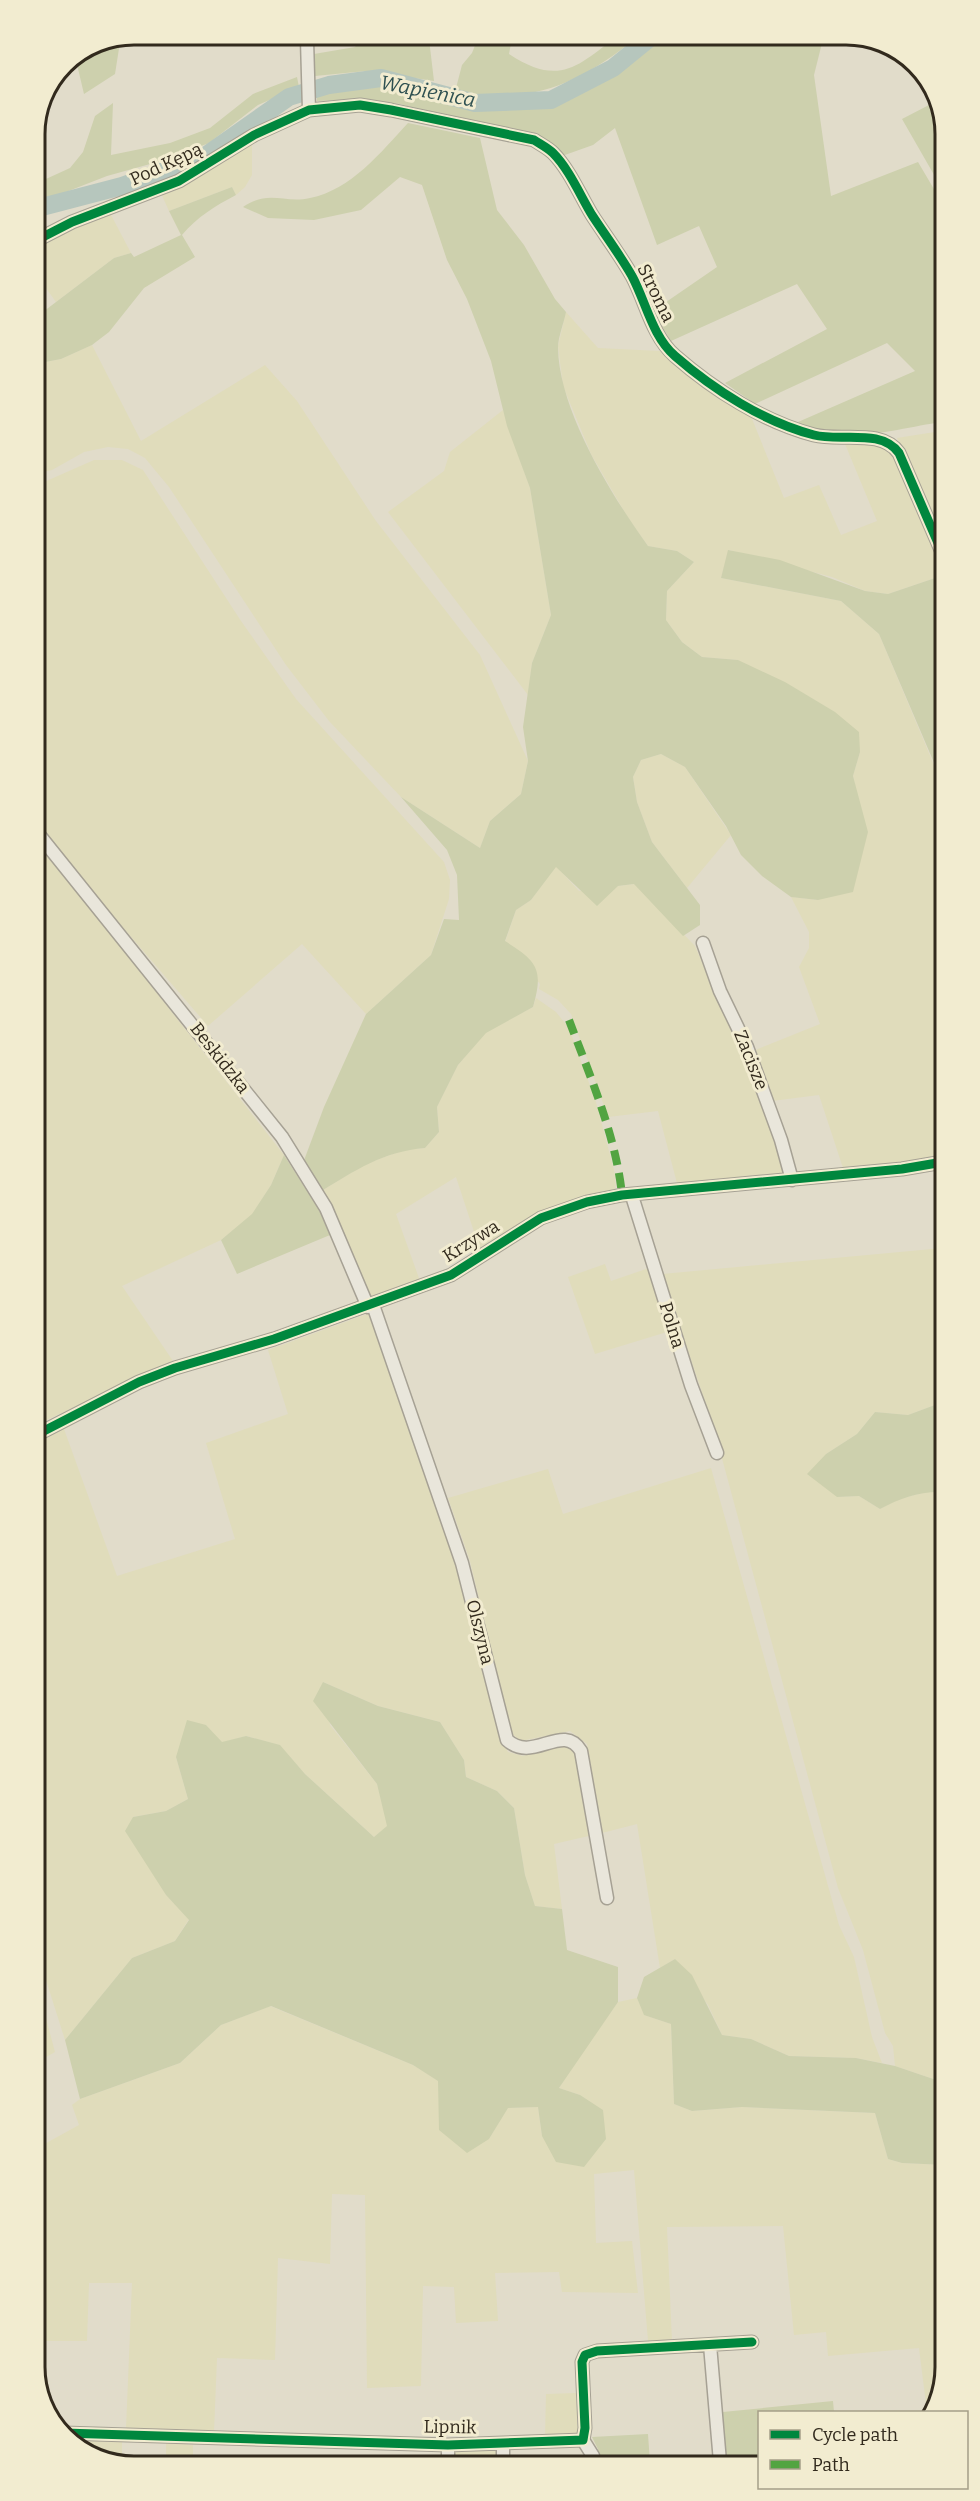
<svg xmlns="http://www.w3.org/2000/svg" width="980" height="2501" font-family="Bitter,serif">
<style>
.farmland{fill:#e0dcbb}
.green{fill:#cdd0ad}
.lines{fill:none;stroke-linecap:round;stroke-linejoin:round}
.river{stroke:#b6c6bd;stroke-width:18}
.minor-casing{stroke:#a6a194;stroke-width:15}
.minor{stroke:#e9e6db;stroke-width:12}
.quiet{stroke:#52a441;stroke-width:8;stroke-dasharray:15 8;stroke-linecap:butt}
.cycleway-casing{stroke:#f2ecd0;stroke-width:13}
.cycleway{stroke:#00873e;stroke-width:9}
.labels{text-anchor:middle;stroke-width:6;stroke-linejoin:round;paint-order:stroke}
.street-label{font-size:18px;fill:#322a1d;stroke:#f2ecd0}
.water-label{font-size:20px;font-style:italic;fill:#2e5051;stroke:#f2ecd0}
.rim{fill:none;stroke:#322a1d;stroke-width:3}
</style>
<rect width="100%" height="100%" fill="#e1dcca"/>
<!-- farmland -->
<path class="farmland" d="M252,143V175L245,187L236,195L232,187L169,211L161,193Z
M110,213L131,253L114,258L56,302L35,273V248L67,230Z
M566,312L598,348L660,351L709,390L750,414L784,498L819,485L841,535L877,521L845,444L876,443L887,446L897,458L941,562V576L888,594L865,591L832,577L729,550L721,578L841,601L879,634L934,765L942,762L943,1157L900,1165L843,1168L819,1095L772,1101L753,1051L820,1024L799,967L809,948V932L791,897L818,900L858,800L853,776L860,752L738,660L702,657L682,642L666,620L667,591L694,562L677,551L648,546L628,518L591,454L563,386L558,346Z
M92,345L141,441L265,365L297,401L376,521L480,655L528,761L521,794L490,821L480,848L401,797L329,721L286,665L169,487L145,458L128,449L108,447L84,452L52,470L35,474V364L61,359Z
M503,410L530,488L551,615L532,663L528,695L388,512L444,471L450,452Z
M941,431V535L897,438Z
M94,460H122L143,470L241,621L296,699L444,862L450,880L449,899L431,955L366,1014L302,944L208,1026L75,872L36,823V509L41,501L36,494L35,486Z
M661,754L685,767L731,835L687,888L652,842L637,802L633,777L641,760Z
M39,843L284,1155L271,1185L252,1215L221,1240L122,1286L173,1361L38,1424L36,846Z
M556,866L579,891L635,884L695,946L762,1102L783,1171L780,1175L678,1187L658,1111L608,1117L571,1014L558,1000L539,989L540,984L505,942L516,910L531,900Z
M536,998L556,1012L569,1028L596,1102L615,1174L616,1192L571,1201L532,1217L480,1250L456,1177L396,1214L420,1281L370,1302L320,1192L365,1164L404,1150L425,1148L439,1132L437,1107L458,1065L486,1032L533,1007Z
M943,1248V1402L908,1415L875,1412L857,1434L826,1454L837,1497L859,1496L880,1509L896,1500L926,1492H943L945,2083L895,2066L893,2046L885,2033L863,1950L838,1888L713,1425L662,1274Z
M605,1264L611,1281L649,1268L667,1332L595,1354L568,1277Z
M370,1313L458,1565L499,1735L508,1752L523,1756L565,1743L576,1752L593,1835L554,1844L562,1909L535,1906L525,1875L514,1808L497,1791L466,1777L464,1760L440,1722L378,1706L323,1682L330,1725L377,1784L388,1826L374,1837L305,1774L279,1745L246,1736L221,1743L206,1725L176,1757L188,1799L166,1811L133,1817L166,1895L189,1919L175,1941L132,1958L65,2040L39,1958L38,1440L64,1429L117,1576L235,1539L206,1443L288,1414L268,1350Z
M711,1468L839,1925L854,1957L872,2037L882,2063L856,2058L789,2056L751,2039L722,2035L708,2005L675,1959L660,1968L637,1824L602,1833L587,1744L570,1731L521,1741L511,1733L470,1561L448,1498L548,1469L563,1514Z
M39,1992L55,2052L39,2061Z
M637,1998L645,2015L671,2024L674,2104L692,2111L742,2107L875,2113L888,2159L902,2163L945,2165V2367L930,2412H927L919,2348L828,2356L826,2332L794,2335L783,2226L667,2227L672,2341H648L634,2170L594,2174L596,2243L632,2241L638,2293L562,2292L559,2272L495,2273L498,2321L456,2323L454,2287L423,2286L421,2386L367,2388L365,2195L332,2194L330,2264L278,2258L275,2360L217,2358L214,2432L126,2429L132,2283H89L87,2341H40L39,2147L79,2125L72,2105L80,2099L180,2063L221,2025L270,2006L413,2065L439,2081V2130L489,2139L507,2108L538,2107L542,2136L580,2095L559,2088L578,2058L618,2002Z
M576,2393L578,2435L545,2436L546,2394Z
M84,2439L122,2441V2464L84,2450Z
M166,2442L193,2445V2466H166Z
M453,2450L498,2451V2464H453Z"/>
<!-- green -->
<path class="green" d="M824,35L814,75L831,196L918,162L941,201V422C901,428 834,448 798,422L915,371L887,343L755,404L725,383L827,329L797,284L671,341L653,311L717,267L699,226L657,245L615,128L593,145L562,156L465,122L400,104L363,99L317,101V93L382,82L477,107L556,104L615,73L659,37Z
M616,37H637C581,83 536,103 462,94L456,88L462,65L472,53L478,38H512L509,54C558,86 576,68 616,37Z
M361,39H429L434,81L366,71L315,76L314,54L355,47Z
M96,42H120L115,74L84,94L75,56Z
M297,77L299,87L258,105L209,143L168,159L107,176L35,204V184L70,168L83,152L95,116L113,103L111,155L170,143L210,128L253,94Z
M929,105L940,121L941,187L902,119Z
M408,123L480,138L497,210L524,245L555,299L566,312C564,323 558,337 558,348C559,411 612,496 648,546L677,551L694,562L667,591L666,620L682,642L702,657L738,660L785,682L835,712L859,732L860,752L853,776L868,832L853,892L818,900L791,897L762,876L741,855L726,826L685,767L661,754L641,760L633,777L637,802L652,842L700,905V925L683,936L634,884L618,886L597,906L556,867L531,900L516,910L505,941C537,961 544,969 533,1007L486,1033L458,1065L437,1107L439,1132L425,1148C384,1151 354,1171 320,1192L303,1163L324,1107L366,1014L431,955L444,919L459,920L457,875L447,850L401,797L480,848L490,821L521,794L528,761L523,727L532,663L551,615L530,488L507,426L491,361L467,299L447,260L422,185L400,177L361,210L314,220L268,218L243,207C269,189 284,204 310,198C351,190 381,152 408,123Z
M232,187L236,195C215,206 197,217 182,235L195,257L144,288L109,332L92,345L61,359L35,364V318L114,258L131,253L134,257L181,235L169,211Z
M728,550L780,560L865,591L888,594L941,576L942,762L935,765L879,634L841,601L721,578Z
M284,1155L319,1210L330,1235L237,1274L221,1240L252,1214L271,1185Z
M943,1402V1492C920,1491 900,1498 880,1509L859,1496L837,1497L807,1474L826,1454L857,1434L875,1412L908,1415Z
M323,1682L378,1706L440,1722L464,1760L466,1777L497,1791L514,1808L525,1875L535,1906L562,1909L567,1950L618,1967V2002L559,2088L580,2095L603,2110L606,2139L584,2167L556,2162L542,2136L538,2107L508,2108L489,2139L467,2153L439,2130L438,2081L413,2065L271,2006L221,2025L180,2063L80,2099L65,2040L132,1958L175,1941L189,1920L166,1895L125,1831L133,1817L166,1811L188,1799L176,1757L187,1720L206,1725L222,1742L246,1736L280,1745L305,1774L374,1837L387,1826L377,1784L313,1701Z
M675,1959L692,1975L722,2035L751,2039L789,2056L856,2058L895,2066L945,2083V2165L902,2163L888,2159L875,2113L742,2107L692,2111L674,2104L671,2024L644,2015L637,1998L644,1977Z
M833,2401L834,2412H760L759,2462H725L723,2412Z
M648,2434L650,2463H598V2449L592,2437Z"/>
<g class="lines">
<!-- river -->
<path class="river" d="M35,212L38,208L122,186L205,156L289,97L329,85L381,78L475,103L551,100L613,68L651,37"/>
<!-- minor casing -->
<g class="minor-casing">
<path id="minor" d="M307,40L309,110
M35,241L72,222L179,181L254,135L309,110L360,105L391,110L534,140C540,144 548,148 553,153C569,169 580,195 592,215C605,235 620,255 632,276C646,302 652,336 675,356C714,390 764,422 814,435C841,442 881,428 899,453L941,550
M36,831L282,1137L326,1208L368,1307
M703,943L720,991L747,1047L781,1140L792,1180
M632,1196L691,1385L717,1453
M373,1305L462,1563L507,1740C533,1764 563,1721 581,1751L607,1898
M38,1434L139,1382L175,1368L274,1339L451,1275L541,1218L587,1202L622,1195L902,1169L943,1162
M710,2345L720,2462
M64,2433L448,2445L583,2440L585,2428L582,2362L585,2355L597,2351L752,2342
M583,2440L593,2456V2463
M503,2444V2464
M448,2464V2445"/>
</g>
<!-- minor -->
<use href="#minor" class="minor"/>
<!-- quiet -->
<path class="quiet" d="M569,1020C590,1076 616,1136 622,1195"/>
<!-- cycleway casing -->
<g class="cycleway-casing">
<path id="cycleway" d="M35,241L72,222L179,181L254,135L309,110L360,105L391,110L534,140C540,144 548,148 553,153C569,169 580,195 592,215C605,235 620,255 632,276C646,302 652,336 675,356C714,390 764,422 814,435C841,442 881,428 899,453L941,550
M38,1434L139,1382L175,1368L274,1339L451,1275L541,1218L587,1202L622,1195L902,1169L943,1162
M64,2433L448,2445L583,2440L585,2428L582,2362L585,2355L597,2351L752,2342"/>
</g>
<!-- cycleway -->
<use href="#cycleway" class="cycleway"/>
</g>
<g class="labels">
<!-- street labels -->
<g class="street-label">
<text transform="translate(166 164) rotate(-25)" y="6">Pod Kępą</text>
<text transform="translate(656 293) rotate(64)" y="6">Stroma</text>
<text transform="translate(220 1058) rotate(52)" y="6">Beskidzka</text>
<text transform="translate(751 1060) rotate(68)" y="6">Zacisze</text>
<text transform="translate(471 1241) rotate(-32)" y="6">Krzywa</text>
<text transform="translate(672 1325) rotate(73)" y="6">Polna</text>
<text transform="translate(480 1632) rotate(76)" y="6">Olszyna</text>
<text transform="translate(450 2427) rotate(1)" y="6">Lipnik</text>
</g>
<!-- water labels -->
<g class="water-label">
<text transform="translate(428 91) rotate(11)" y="7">Wapienica</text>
</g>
</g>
<!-- crop -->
<path d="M0 0H980V2501H0ZM134 45H846A89 89 0 0 1 935 134V2367A89 89 0 0 1 846 2456H134A89 89 0 0 1 45 2367V134A89 89 0 0 1 134 45Z" fill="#f2ecd0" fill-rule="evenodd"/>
<path class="rim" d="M134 45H846A89 89 0 0 1 935 134V2367A89 89 0 0 1 846 2456H134A89 89 0 0 1 45 2367V134A89 89 0 0 1 134 45Z"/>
<!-- legend -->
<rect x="758" y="2411" width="210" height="78" fill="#f2ecd0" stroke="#a59e88" stroke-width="1.5"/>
<rect x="770" y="2430" width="30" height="9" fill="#00873e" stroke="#a59e88" stroke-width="1.5"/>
<text x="812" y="2441" font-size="18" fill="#322a1d">Cycle path</text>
<rect x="770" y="2460" width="30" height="9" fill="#52a441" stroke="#a59e88" stroke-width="1.5"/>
<text x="812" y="2471" font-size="18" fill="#322a1d">Path</text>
</svg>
